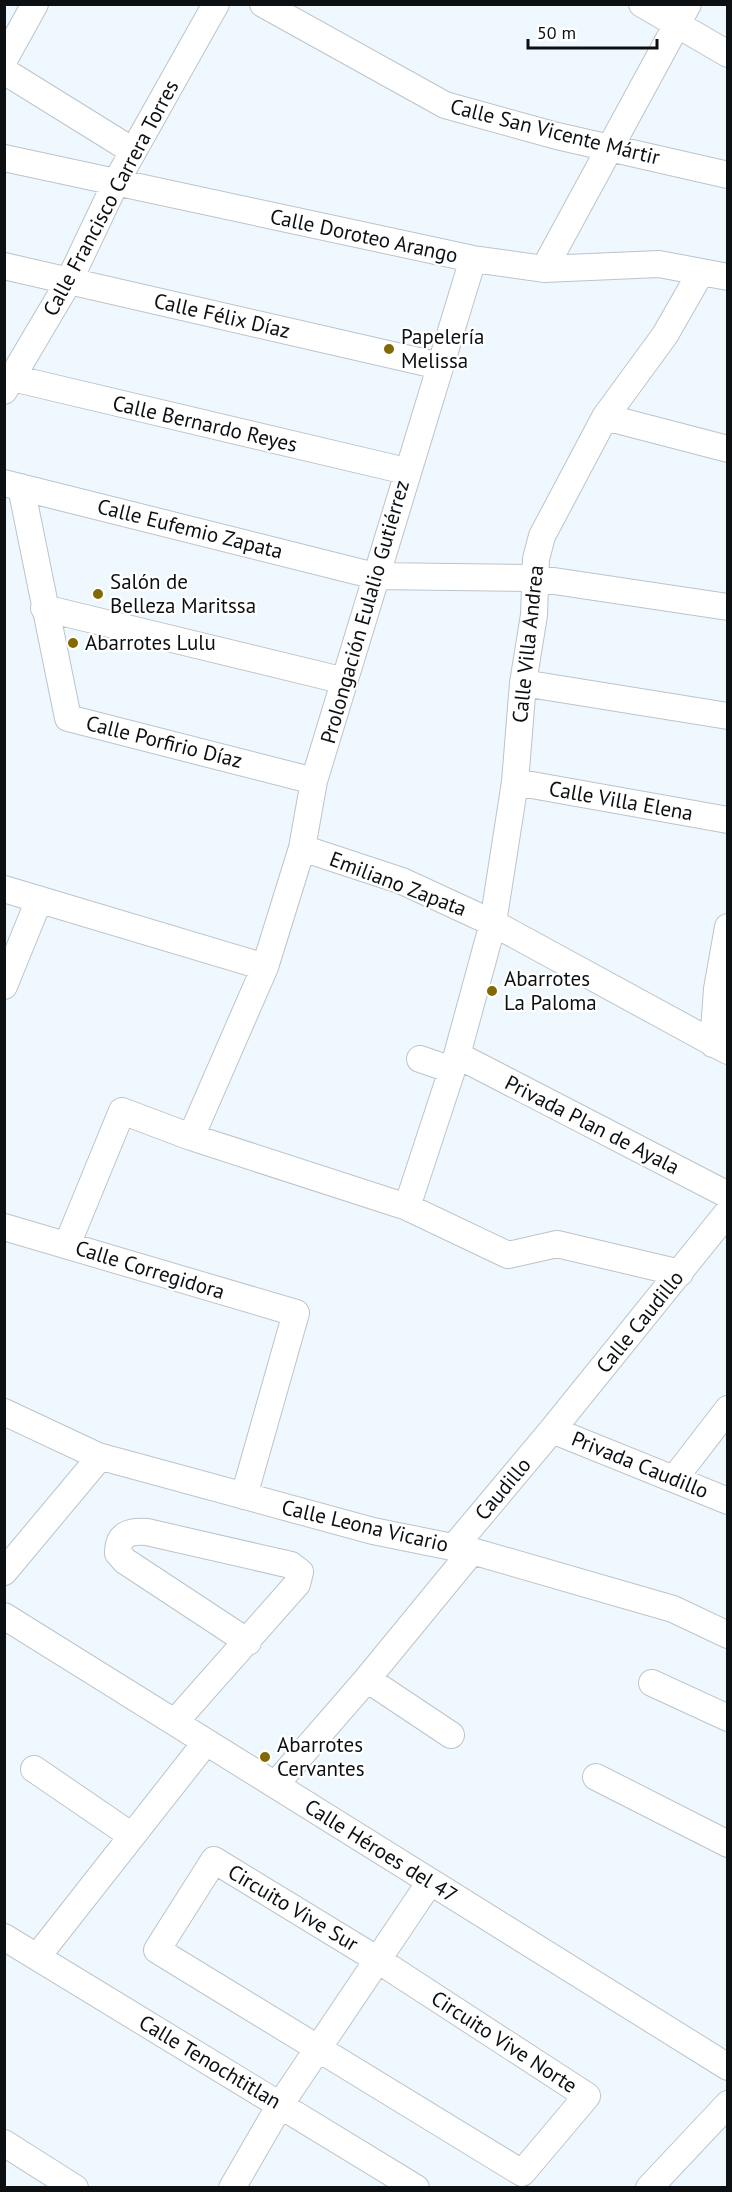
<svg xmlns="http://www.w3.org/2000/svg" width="732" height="2192" font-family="'PT Sans',sans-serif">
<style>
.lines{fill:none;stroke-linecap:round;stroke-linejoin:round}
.minor-casing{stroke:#bcc4cb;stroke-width:28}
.minor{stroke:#fff;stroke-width:26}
.poi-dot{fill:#846801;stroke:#fff;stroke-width:2}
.labels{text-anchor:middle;stroke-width:4.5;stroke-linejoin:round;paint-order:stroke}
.street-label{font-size:21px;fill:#0d1012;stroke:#fff}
.poi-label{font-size:21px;fill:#0d1012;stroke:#fff;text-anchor:start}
</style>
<rect width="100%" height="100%" fill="#eff8ff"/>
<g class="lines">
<!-- minor casing -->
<g class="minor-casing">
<path id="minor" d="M263,4L445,105L557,136L728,175
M642,4L728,54
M4,60L35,4
M4,71L133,151
M4,158L473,259L544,269L659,264L728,277
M4,266L440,366
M544,269L688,4
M4,376L406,471
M4,391L69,281L116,182L216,4
M605,417L728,449
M4,483L375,576L534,578L728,607
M21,487L68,718L314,781
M44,608L345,681
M523,683L728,716
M515,782L728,820
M302,848L402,881L493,923L728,1051
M4,889L265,967
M4,986L39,900
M713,1044L717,989L728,927
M457,1055L728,1195
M420,1059L452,1070
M191,1137L265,967L302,848L314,781L473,259
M407,1207L457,1055L493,923L515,782L523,683L534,615L536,559L542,536L605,417L665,335L701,272
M4,1227L296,1313L244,1496
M67,1245L122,1111L191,1137L407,1207L508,1255L557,1244L680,1273
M4,1412L98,1456L373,1531L472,1551L673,1609L728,1635
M552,1430L728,1501
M674,1479L728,1409
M454,1547L552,1430L728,1212
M4,1572L100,1457
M4,1616L728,2067
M367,1679L451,1735
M652,1683L728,1718
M175,1722L297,1584L300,1572L291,1565L147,1532C129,1531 118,1534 118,1553L125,1561L248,1642
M34,1769L132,1836
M596,1777L728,1844
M275,1785L367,1679L472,1551
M214,1860L378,1960L587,2096L522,2173L157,1950Z
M4,1937L416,2188
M37,1957L206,1742
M4,2143L75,2188
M232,2188L280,2105L430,1882
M649,2188L728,2104"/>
</g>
<!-- minor -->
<use href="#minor" class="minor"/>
</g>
<!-- markers -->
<g class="poi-dot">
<circle cx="389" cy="349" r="6"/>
<circle cx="98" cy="594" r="6"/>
<circle cx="73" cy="643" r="6"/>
<circle cx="492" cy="991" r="6"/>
<circle cx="265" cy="1757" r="6"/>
</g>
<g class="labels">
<!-- street labels -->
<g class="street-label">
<text transform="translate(555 132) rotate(14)" y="7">Calle San Vicente Mártir</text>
<text transform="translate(111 198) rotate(-62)" y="7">Calle Francisco Carrera Torres</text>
<text transform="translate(364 236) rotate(12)" y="7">Calle Doroteo Arango</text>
<text transform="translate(222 316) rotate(13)" y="7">Calle Félix Díaz</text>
<text transform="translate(205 424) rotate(13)" y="7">Calle Bernardo Reyes</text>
<text transform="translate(190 529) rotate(14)" y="7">Calle Eufemio Zapata</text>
<text transform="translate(365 612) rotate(-74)" y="7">Prolongación Eulalio Gutiérrez</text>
<text transform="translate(528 644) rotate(-84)" y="7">Calle Villa Andrea</text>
<text transform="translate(164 742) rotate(14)" y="7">Calle Porfirio Díaz</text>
<text transform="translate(621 801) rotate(10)" y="7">Calle Villa Elena</text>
<text transform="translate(398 884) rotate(21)" y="7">Emiliano Zapata</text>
<text transform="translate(592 1125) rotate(27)" y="7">Privada Plan de Ayala</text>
<text transform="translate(150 1270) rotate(17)" y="7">Calle Corregidora</text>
<text transform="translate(640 1322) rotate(-51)" y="7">Calle Caudillo</text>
<text transform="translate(640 1465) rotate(22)" y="7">Privada Caudillo</text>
<text transform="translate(503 1489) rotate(-50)" y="7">Caudillo</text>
<text transform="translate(365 1526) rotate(13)" y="7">Calle Leona Vicario</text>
<text transform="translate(381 1851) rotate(32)" y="7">Calle Héroes del 47</text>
<text transform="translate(293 1908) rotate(31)" y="7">Circuito Vive Sur</text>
<text transform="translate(504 2042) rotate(33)" y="7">Circuito Vive Norte</text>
<text transform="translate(210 2062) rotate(31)" y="7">Calle Tenochtitlan</text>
</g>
<!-- poi labels -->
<g class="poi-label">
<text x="401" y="344">Papelería<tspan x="401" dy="24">Melissa</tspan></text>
<text x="110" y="589">Salón de<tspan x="110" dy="24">Belleza Maritssa</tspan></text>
<text x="85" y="650">Abarrotes Lulu</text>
<text x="504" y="986">Abarrotes<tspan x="504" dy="24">La Paloma</tspan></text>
<text x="277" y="1752">Abarrotes<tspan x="277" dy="24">Cervantes</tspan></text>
</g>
</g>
<!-- border -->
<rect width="732" height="2192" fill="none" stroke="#0d1012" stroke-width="12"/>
<!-- scale -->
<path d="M528 39v9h129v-9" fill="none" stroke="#0d1012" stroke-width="3"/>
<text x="537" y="39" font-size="18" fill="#0d1012" stroke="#ffffff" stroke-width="4.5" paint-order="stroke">50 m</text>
</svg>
